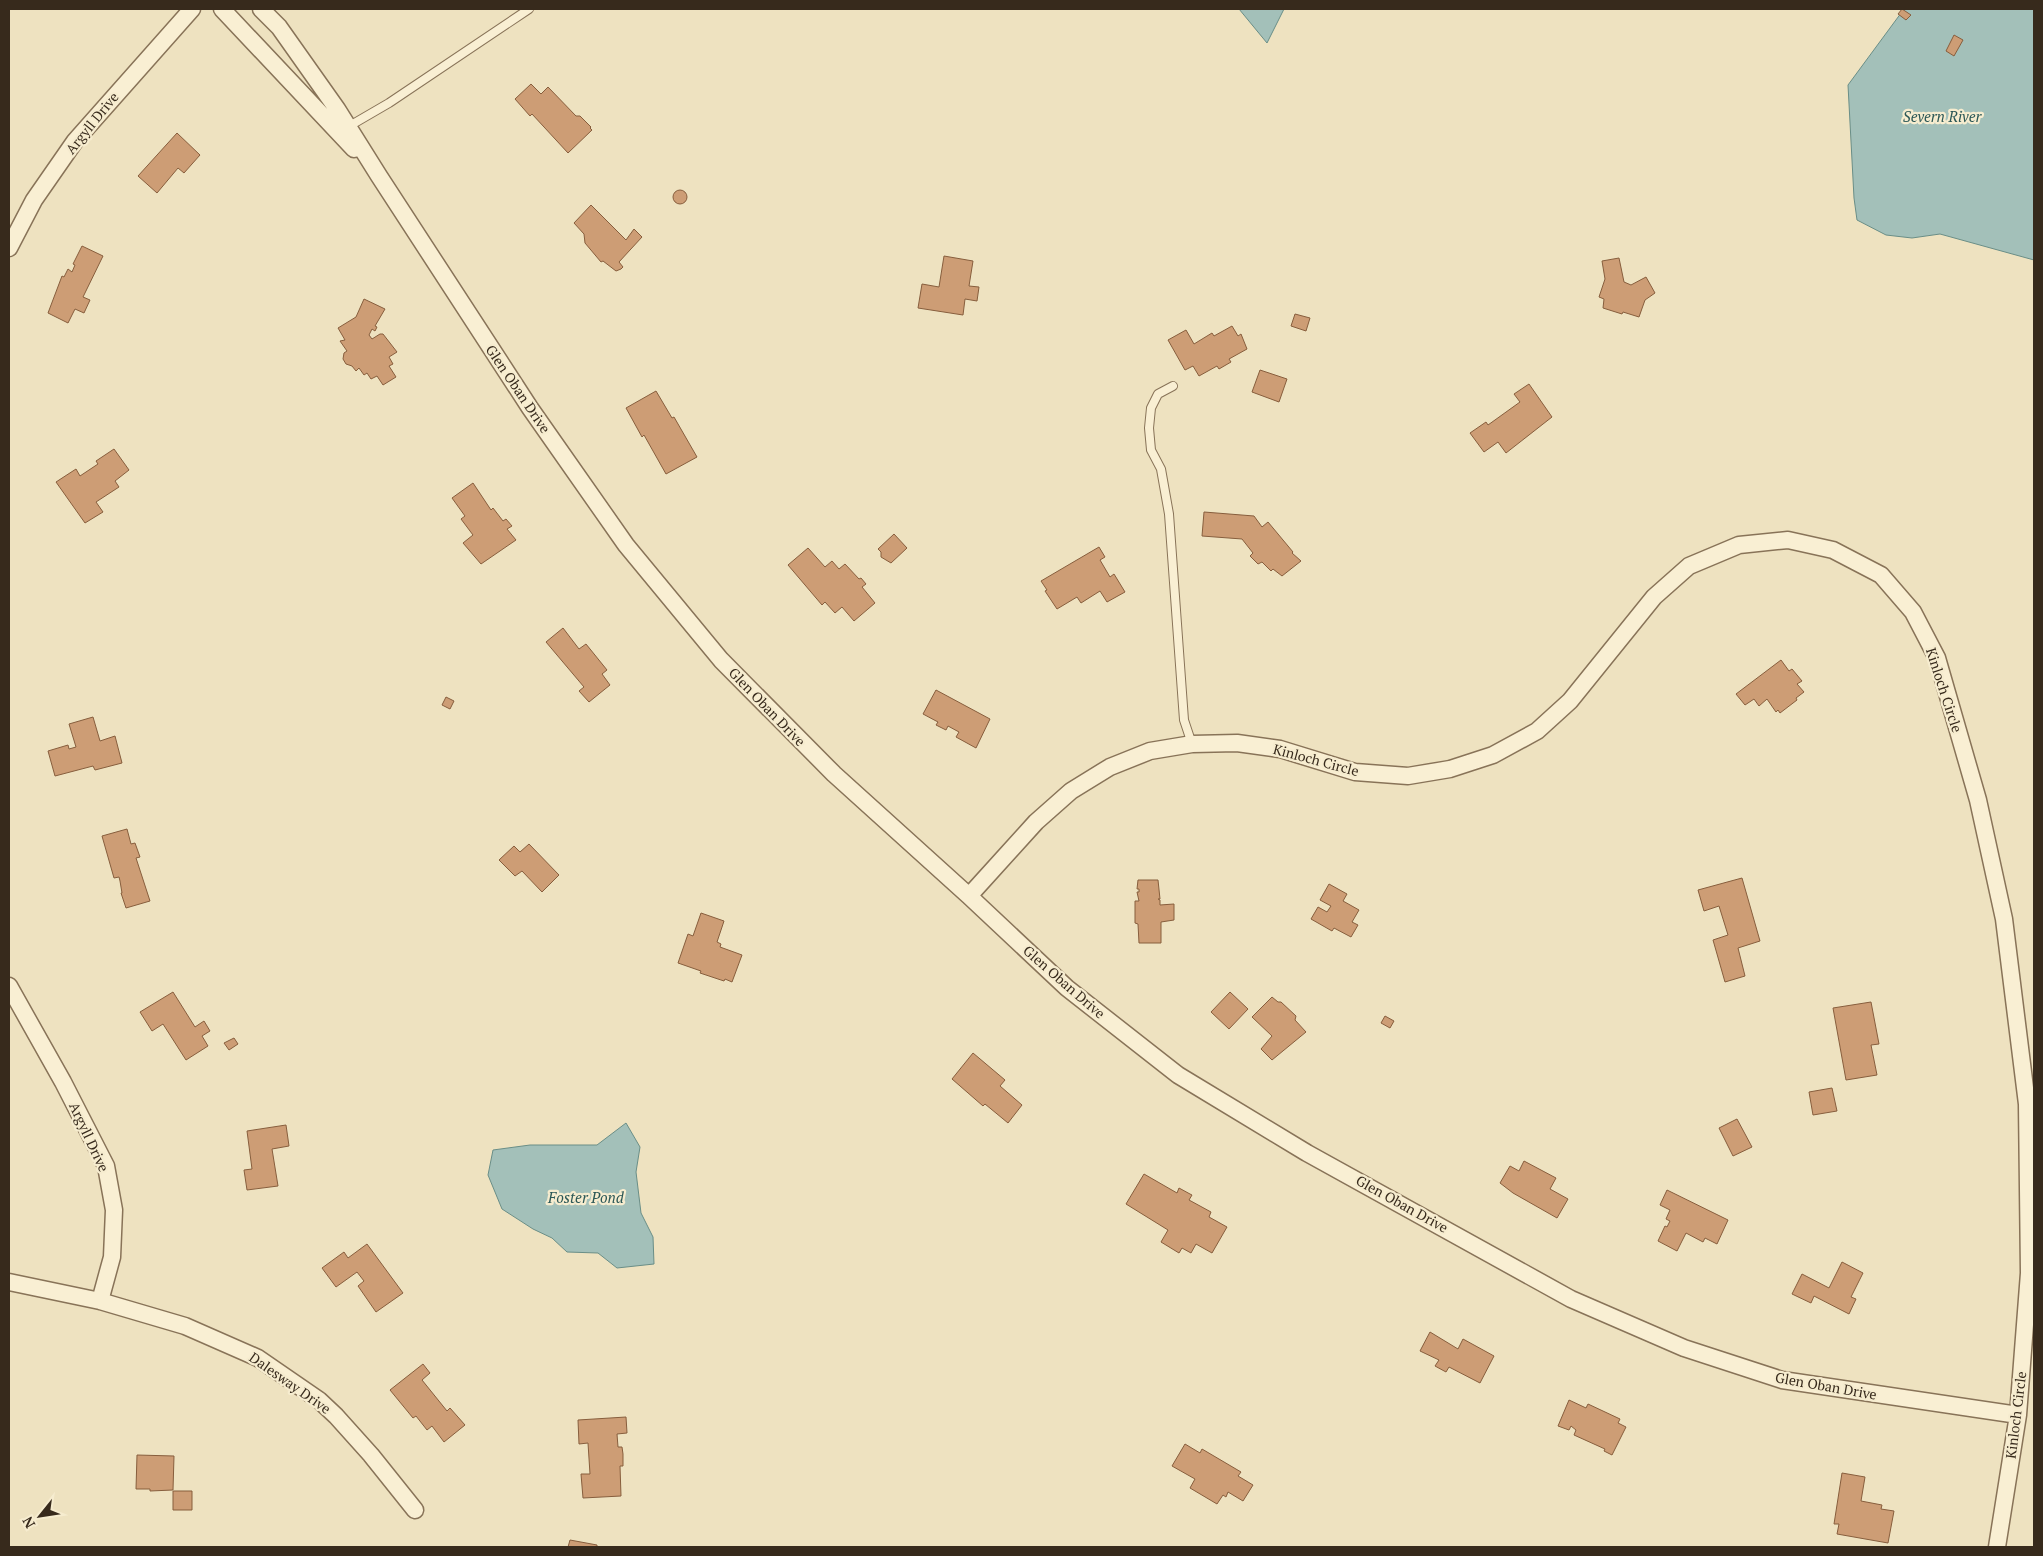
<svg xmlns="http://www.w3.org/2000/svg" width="2043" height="1556" font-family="'PT Serif',serif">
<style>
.water{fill:#a3c0b9;stroke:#6a8e87}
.building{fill:#cd9d75;stroke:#875e3d}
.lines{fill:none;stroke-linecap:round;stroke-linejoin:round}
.lane-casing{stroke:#887358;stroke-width:10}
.street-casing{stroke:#887358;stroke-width:19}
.lane{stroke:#f9efd3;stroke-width:8}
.street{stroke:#f9efd3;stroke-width:16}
.labels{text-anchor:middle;stroke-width:4.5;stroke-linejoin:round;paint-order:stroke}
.street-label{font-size:14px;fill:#372a1c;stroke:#f6eccf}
.water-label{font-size:15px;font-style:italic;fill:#2b5756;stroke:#f6eccf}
</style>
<rect width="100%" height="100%" fill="#eee2c0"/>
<!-- water -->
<path class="water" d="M1239,9H1284L1267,43Z
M1904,9H2034V260L1940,234L1912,238L1886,235L1857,220L1854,198L1848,85Z
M626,1123L640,1147L636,1172L641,1213L653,1237L654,1264L617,1268L598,1253L567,1252L552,1238L533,1229L502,1209L488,1175L493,1150L530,1145H597Z"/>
<!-- building -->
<path class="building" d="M1902,9L1911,15L1906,20L1898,14Z
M1954,35L1963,40L1954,56L1946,51Z
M531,84L541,94L548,87L576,116H580L591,127L590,128L592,130L568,153L532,114L530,116L515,99Z
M177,133L200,155L184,173L178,168L157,193L138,176Z
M673 197a7 7 0 1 1 14 0a7 7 0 1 1-14 0Z
M591,205L626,240L634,229L642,237L619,262L623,267L621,269L616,271L603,261L601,262L585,243L584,234L574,223Z
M82,246L103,256L83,297L90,300L84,313L75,309L68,323L48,313L62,276L64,277L68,269L72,272L75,265L73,264Z
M944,256L973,261L969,286L979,287L977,301L965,299L963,315L918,308L922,284L939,287Z
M1619,258L1624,282L1631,285L1646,277L1655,293L1645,300L1639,317L1623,312L1622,314L1603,308L1604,299L1599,297L1605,279L1602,261Z
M364,299L385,309L375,326L377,327L375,331L372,329L369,335L372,339L380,334H383L397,352L389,357L393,364L389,366L396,377L383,385L377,376L371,379L367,373L364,375L359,368L356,371L352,366L346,364L343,359L344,353L347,351L340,341L345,340L338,328L356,317Z
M1295,314L1310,318L1306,331L1291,326Z
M1232,326L1238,336L1241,334L1247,349L1229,359L1231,362L1219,369L1217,366L1199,376L1193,366L1185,370L1168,340L1186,330L1194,344L1212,333L1214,336Z
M1260,370L1287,379L1279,402L1252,392Z
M1529,384L1552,417L1506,453L1498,442L1484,452L1470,433L1486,422L1488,425L1520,402L1514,394Z
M656,391L672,418L674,417L697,457L666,474L644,435L642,437L626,408Z
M114,449L129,470L115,481L119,487L96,502L103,512L85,523L56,482L76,469L80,476L98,464L96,461Z
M473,483L491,510L493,508L503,521L506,519L512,526L507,529L516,540L481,564L463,543L473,535L461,519L465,516L452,498Z
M1204,512L1254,516L1262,527L1268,522L1293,552L1292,553L1301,561L1282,576L1273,569L1271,571L1262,562L1258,564L1250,556L1253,553L1242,539L1202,536Z
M894,534L907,548L891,563L881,557V552L878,549Z
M1099,547L1105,557L1100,560L1110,577L1114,574L1125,592L1107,602L1100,591L1081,603L1077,597L1057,609L1045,591L1047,590L1041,581Z
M808,548L825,567L832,561L839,569L845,564L859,579L861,578L866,584L862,587L875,603L854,621L842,607L835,613L825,602L822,605L788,565Z
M563,628L579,649L586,644L607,670L602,674L610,685L589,702L579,691L584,687L546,642Z
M1781,660L1789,671L1792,669L1802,681L1797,684L1804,692L1796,698L1797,700L1780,713L1778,710L1776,712L1767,699L1759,706L1754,699L1745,705L1736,694Z
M936,690L990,719L976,748L956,737L959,732L948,726L946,730L936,725L938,722L923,714Z
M446,697L454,701L450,709L442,705Z
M93,717L100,741L115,736L122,763L95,770L93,766L55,776L48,751L68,745L69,749L76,747L69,724Z
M127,829L131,844L135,843L140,857L136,858L150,901L126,908L121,893H122L120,881L119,877L114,878L102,836Z
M529,844L559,875L542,892L522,871L515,876L499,860L514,846L520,852Z
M1742,878L1760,941L1738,948L1745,976L1725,982L1713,940L1728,935L1719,906L1704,911L1698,890Z
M1138,880H1158L1160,899H1158L1160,900V905L1174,904V920L1161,922V943H1139L1138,924L1135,923V901H1139L1137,892H1139V889H1137Z
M1329,884L1347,894L1343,901L1359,910L1352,922L1358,925L1351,937L1334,928L1332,931L1311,919L1318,907L1327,912L1331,906L1320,900Z
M701,913L724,921L717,942L721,944L720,947L742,955L732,982L725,979L724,981L700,973L701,971L678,963L688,934L693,936Z
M173,992L195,1027L204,1021L210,1031L202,1036L208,1046L186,1060L163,1024L152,1031L140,1012Z
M1230,992L1248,1009L1229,1029L1211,1012Z
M1272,997L1278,1002H1281L1296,1016L1295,1020L1306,1032L1272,1060L1261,1049L1272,1036L1252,1017Z
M1871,1002L1879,1044L1871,1045L1877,1075L1846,1080L1833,1008Z
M1385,1016L1394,1021L1390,1028L1381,1023Z
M234,1038L238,1044L229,1050L224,1043Z
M973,1053L1005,1080L1000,1086L1022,1105L1008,1123L985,1104L983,1106L952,1079Z
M1832,1088L1837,1111L1813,1115L1809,1092Z
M1737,1119L1752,1147L1733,1156L1719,1128Z
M286,1125L289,1146L272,1149L278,1186L247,1190L244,1170L252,1169L247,1131Z
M1524,1161L1556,1178L1550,1189L1568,1199L1557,1218L1513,1193L1500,1183L1510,1166L1519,1171Z
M1144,1174L1177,1193L1179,1188L1190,1194L1192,1195L1189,1200L1211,1212L1209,1217L1227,1227L1212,1253L1196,1244L1191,1253L1182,1248L1179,1253L1161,1242L1168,1230L1126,1204Z
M1667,1190L1728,1220L1717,1244L1705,1238L1703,1242L1686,1233L1677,1251L1658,1241L1665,1226L1667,1227L1670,1221L1666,1219L1670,1210L1660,1205Z
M367,1244L403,1293L376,1312L358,1286L364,1281L357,1272L336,1287L322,1268L344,1252L348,1258Z
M1842,1262L1863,1273L1851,1297L1856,1299L1849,1314L1814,1296L1811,1303L1792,1294L1802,1274L1829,1288Z
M1430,1332L1458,1349L1463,1339L1494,1356L1480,1383L1449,1367L1446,1372L1435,1366L1439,1360L1420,1351Z
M423,1364L430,1373L422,1380L447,1411L450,1408L465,1425L444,1442L432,1426L427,1430L416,1416L413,1418L390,1390Z
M1569,1400L1586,1408L1588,1404L1620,1419L1618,1423L1626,1427L1612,1455L1604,1451L1605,1449L1574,1435L1576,1430L1571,1426L1569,1430L1558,1426Z
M626,1417L627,1433L617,1434L618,1447H622L623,1454V1466H620L621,1496L583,1498L581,1474H590L588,1443L579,1444L578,1420Z
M1185,1444L1200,1453L1202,1449L1241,1472L1238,1476L1253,1485L1243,1501L1228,1492L1226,1497L1223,1495L1217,1504L1190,1488L1195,1479L1172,1466Z
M137,1455L174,1456L173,1490L150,1491V1489H136Z
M1842,1473L1865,1477L1861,1501L1882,1505L1881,1509L1894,1511L1888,1543L1837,1534L1839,1524H1834Z
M173,1491H192V1510H173Z
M570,1540L597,1545V1547H568Z"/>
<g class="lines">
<!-- lane casing -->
<g class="lane-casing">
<path id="lane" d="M346,128L389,103L529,9
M1173,386L1158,394L1151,408L1149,428L1151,450L1161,469L1169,514L1184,720L1192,744"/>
</g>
<!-- street casing -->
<g class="street-casing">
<path id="street" d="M222,9L354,149
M261,9L279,27L337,109L379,176L530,408L626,545L721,660L834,774L969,896L1067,988L1178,1075L1307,1153L1571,1299L1684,1348L1782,1380L2018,1415
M9,248L34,200L75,141L192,9
M969,896L1036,822L1071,791L1110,767L1150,751L1192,744L1237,743L1280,749L1355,772L1408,776L1450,769L1493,755L1537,731L1570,701L1654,597L1689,566L1739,545L1788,540L1833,550L1881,575L1913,612L1937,658L1978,800L2004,919L2027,1104L2029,1273L2018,1415L1997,1547
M9,986L63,1082L106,1166L114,1210L112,1257L100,1301
M9,1282L100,1301L185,1326L258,1358L319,1400L336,1416L371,1455L415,1510"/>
</g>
<!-- lane -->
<use href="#lane" class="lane"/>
<!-- street -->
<use href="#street" class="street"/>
</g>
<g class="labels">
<!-- street labels -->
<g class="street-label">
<text transform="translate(92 123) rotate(-51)" y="5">Argyll Drive</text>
<text transform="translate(518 389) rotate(56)" y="5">Glen Oban Drive</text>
<text transform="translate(1944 690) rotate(72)" y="5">Kinloch Circle</text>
<text transform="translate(767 707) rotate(46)" y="5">Glen Oban Drive</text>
<text transform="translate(1316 760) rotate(15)" y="5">Kinloch Circle</text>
<text transform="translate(1064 982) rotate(41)" y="5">Glen Oban Drive</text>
<text transform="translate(89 1137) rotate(65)" y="5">Argyll Drive</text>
<text transform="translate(1402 1204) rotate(29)" y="5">Glen Oban Drive</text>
<text transform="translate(290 1383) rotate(35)" y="5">Dalesway Drive</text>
<text transform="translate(1826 1386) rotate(10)" y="5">Glen Oban Drive</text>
<text transform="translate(2016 1415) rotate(-83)" y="5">Kinloch Circle</text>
</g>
<!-- water labels -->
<g class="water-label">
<text x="1942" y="122">Severn River</text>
<text x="586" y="1203">Foster Pond</text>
</g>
</g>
<!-- border -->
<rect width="2043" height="1556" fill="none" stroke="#372a1c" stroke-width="20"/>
<!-- north arrow -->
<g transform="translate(40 1516) rotate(240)" stroke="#f6eccf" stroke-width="4" paint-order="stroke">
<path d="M0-4L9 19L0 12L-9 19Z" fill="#372a1c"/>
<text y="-8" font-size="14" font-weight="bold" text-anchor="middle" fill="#372a1c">N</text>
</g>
</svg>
